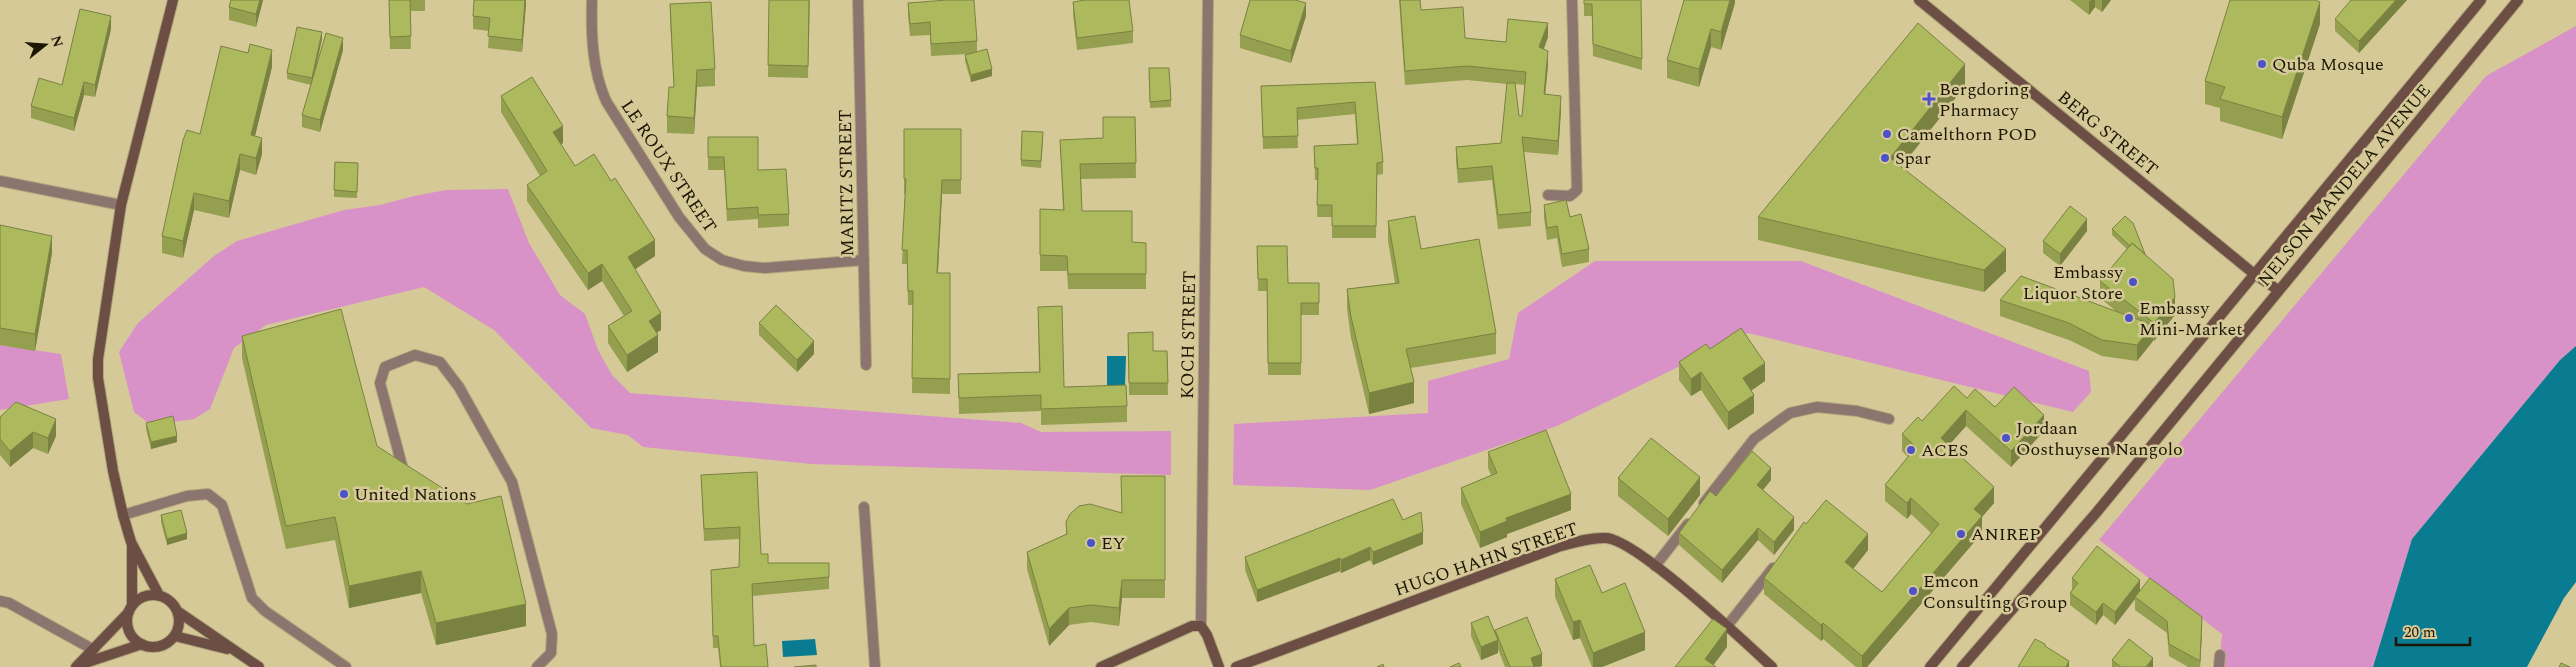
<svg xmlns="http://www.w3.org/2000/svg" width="2576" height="667" font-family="Spectral,serif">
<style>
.green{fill:#d892c7}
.water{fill:#097c91}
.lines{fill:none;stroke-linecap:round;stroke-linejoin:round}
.lane-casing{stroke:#b1a57b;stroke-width:12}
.street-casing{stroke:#b1a57b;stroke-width:12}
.secondary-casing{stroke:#b1a57b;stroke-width:12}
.lane{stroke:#8c756f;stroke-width:10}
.street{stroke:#8c756f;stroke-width:10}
.secondary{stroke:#6d4e45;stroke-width:10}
.wall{fill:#959f50;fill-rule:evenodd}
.shaded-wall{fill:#798241}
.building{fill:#adb95d;stroke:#798241}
.poi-dot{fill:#4c53c9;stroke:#d6c998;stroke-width:2}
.labels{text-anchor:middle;stroke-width:5;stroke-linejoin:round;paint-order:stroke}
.poi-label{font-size:18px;fill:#1c1705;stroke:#d6c998;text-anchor:start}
.street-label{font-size:18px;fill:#1c1705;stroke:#d6c998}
</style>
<rect width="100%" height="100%" fill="#d6c998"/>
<!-- green -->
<path class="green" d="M2576,26V346L2560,360L2412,539L2373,667H2219L2222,634L2099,540L2486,76Z
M508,189L529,243L560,295L585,314L598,350L612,375L630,393L1021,423L1041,432L1171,431V475L811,464L643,447L628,435L591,428L494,330L424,287L266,325L234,348L210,409L194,419L151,425L134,412L119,352L138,323L214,256L237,241L344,210L380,205L414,196L446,190Z
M1595,261H1801L2089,371L2091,392L2073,412L1748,333L1557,426L1370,490L1233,485L1234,424L1428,413V381L1509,359L1518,313Z
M0,345L61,354L69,399L0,410Z"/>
<!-- water -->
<path class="water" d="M2576,346V582L2564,598L2527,667H2373L2412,539L2560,360Z
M1107,356H1126L1125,387L1107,386Z
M815,639L817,655L783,657L782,641Z"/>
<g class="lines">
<!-- lane casing -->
<g class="lane-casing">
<path id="lane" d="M404,473L380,383L385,367L415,355L440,362L459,387L512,482L552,634L551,653L537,667
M1704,503L1754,439L1790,413L1817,407L1857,411L1889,419
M123,515L187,496L208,494L222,505L252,598L265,611L346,667
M1655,566L1688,524
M0,601L9,603L94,650
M1727,626L1773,568
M2219,667L2220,655"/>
</g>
<!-- street casing -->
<g class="street-casing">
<path id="street" d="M592,0C591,34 592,69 606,101L679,217L705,249L722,260L744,266L765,268L864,260
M858,0L866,365
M0,181L121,205
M1548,195L1570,196L1577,190L1572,0
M864,507L875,667
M1201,626L1208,0"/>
</g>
<!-- secondary casing -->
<g class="secondary-casing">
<path id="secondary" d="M1919,0L2253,273L2278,290
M132,546V606
M159,595L131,542L123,515L113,471L98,378V359L121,205L173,0
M127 621a26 26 0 1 1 52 0a26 26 0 1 1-52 0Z
M177,611L259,667
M175,636L227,649
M79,665L142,644
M76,667L129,612
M1101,667L1192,626H1201L1207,635L1219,667
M1236,667L1558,547C1573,543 1590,537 1606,538C1637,540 1745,642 1772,667
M1930,667L2481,0
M1962,667L2096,513L2518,0"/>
</g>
<!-- lane -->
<use href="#lane" class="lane"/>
<!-- street -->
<use href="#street" class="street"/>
<!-- secondary -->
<use href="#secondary" class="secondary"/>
</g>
<!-- wall -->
<path class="wall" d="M263,0L256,27L229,20V7Z
M389,0H425V11H410L411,49H390Z
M526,0L522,52L488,48L489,31L473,29V16Z
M769,0H810L808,78L768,77Z
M1399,0H1420L1421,10L1465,38L1506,42L1548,37L1544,49L1548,65L1545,94L1561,110L1558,155L1524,152L1531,212V226L1498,229L1492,180L1458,183L1456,161V147L1501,143L1507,84L1467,80L1405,85ZM1515,84L1525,85L1522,116H1519Z
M1584,0H1641L1642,70L1593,56L1592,16H1584Z
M1735,0V3L1721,50L1711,47L1699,87L1667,78V60Z
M2070,0H2111L2102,12L2095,7L2089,15Z
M2407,0L2359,53L2335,31V19Z
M1073,2L1133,31V43L1077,50L1073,14Z
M908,3L977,41V52L992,76L971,82L965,61V55L968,54L931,56L930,35L910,36L908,15Z
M670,4L715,69V86L697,87L694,134L667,133V116L674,87L670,20Z
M1306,16L1291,63L1240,48V35Z
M2320,24L2282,139L2220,121V108L2205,104V81Z
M111,29L95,97L84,95L74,131L31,118V106L62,85Z
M322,39L316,65L343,50L320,132L302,127V115L311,85L287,79V73Z
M272,67L255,136L262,154L256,175L240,170L229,218L194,210L183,258L162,253V236L200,134Z
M1149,68L1171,100V107L1150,108Z
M1375,82L1383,162V174L1377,175L1376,238H1332V217H1317L1318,180H1315L1314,146L1357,144L1355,114L1297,120L1298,148L1263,149L1261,86Z
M1965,86L1901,167L2006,271L1984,292L1758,240V217Z
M501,96L563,143L561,144L575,166L655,256L635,269L661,330L656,333L658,352L627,372L608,343V326L624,316L602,281L588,290L527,201V185L540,176L501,112Z
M1135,117L1136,178L1081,179L1082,211L1132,242L1146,243V289H1068L1067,271H1040V209L1063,210L1060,140L1103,138Z
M904,129H961V194H942L938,273H950V394L912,393L913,305H908L907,264H902L905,194H904Z
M708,137L758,170L789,214V226L758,228V219L727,221L724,170H708Z
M1043,139L1041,168L1021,166V160Z
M335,162L358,163L357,198L334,197Z
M1544,205L1570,217L1589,249V262L1562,267L1557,238L1547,240L1544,217Z
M1388,221L1421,249L1496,333V354L1411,368L1414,403L1369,414L1351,338L1347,309V289L1395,283L1388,241Z
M0,225L52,253L35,351L0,345Z
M2112,229L2145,254L2175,315L2154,341L2153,340V341L2137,361L2102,356L2069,340L2000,316V300L2117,312L2100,298V281L2127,249L2112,235Z
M2087,231L2060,266L2043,253V241Z
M1257,246L1288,283H1319V315H1301V375H1268L1267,291H1258Z
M1038,307L1064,387L1127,406V422L1041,425V411L959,414L958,374L1039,372Z
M759,323L814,354L797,372L759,335Z
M1128,333L1153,351H1167L1168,395H1129Z
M242,336L377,446L526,626L436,645L421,593L349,608L335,540L286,549L242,358Z
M1710,349L1765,381L1751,391L1754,413L1728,430L1701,390L1691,396L1679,380V362Z
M1967,398L1995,407L2044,431L2011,467L1966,426L1949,445L1994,503L1982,517V533L1867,667H1856L1823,639L1821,641L1764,594V578L1806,524L1868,550L1853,569L1882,592L1931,533L1911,514L1907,519L1885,501V485L1908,457L1902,451V434L1922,421Z
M0,417L56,436L48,454L33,448L10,467L0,455Z
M146,423L177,442L151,449L146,429Z
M1488,452L1571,510L1507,534V537L1480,548L1461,504V488L1491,475L1488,468Z
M701,475L768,563L829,577V589L752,596L754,646L768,667H720L718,648H713L711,570L739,567V539L704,541Z
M1165,476V598H1122L1119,626L1091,622L1069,625L1049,646L1027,569V552L1066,534V522L1122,513Z
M1618,478L1700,495L1668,536L1618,496Z
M1771,480L1763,490L1794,530L1774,555L1758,540L1722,583L1679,545V533L1716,496Z
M161,515L187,539L167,545L161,522Z
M1403,520L1423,544L1373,565L1370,560L1341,573L1340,571L1257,602L1245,570V557Z
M2072,578L2140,590L2202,630L2200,667H2188L2169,656L2167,633L2135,610V599L2115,625L2103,615L2096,625L2070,605V593L2072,590Z
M1555,579L1602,593L1645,650L1602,667H1592L1580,638L1573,640L1555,597Z
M1471,623L1495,633V630L1542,666L1540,667H1505L1498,649V653L1481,660L1471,636Z
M2112,660L2153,667H2112Z"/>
<!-- shaded-wall -->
<path class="shaded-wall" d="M260,0H263L256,27V14Z
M525,0H526V5L522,52V40Z
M1730,0H1735V3L1721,50V32Z
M2091,0H2095V7L2089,15V2Z
M2102,0H2111L2102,12Z
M2396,0H2407L2359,53V41Z
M2320,2V24L2282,139V117Z
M1306,3V16L1291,63V51Z
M111,16V29L95,97V85Z
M1548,23V37L1539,61V47Z
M1711,29V47L1699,87V69Z
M322,32V39L312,85V78Z
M343,38V50L320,132V120Z
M272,50V67L251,152V135Z
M1548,51V65L1544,108V94Z
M1965,64V86L1890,181V158Z
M992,69V76L971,82V75Z
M697,70V87L694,134V118Z
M84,82V95L74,131V118Z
M1561,96V110L1558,155V141Z
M563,126V143L553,149V132Z
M262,138V154L256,175V158Z
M240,154V170L229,218V201Z
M942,180V194L937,288V273Z
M194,193V210L183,258V241Z
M2087,219V231L2060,266V254Z
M52,236V253L35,351V334Z
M655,240V256L628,274V257Z
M2006,249V271L1984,292V270Z
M602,264V281L588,290V273Z
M2175,297V315L2154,341V323Z
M661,313V330L649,338V321Z
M2153,325V341L2137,361V345Z
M658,335V352L627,372V355Z
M814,341V354L797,372V360Z
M1765,363V381L1743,396V378Z
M1701,372V390L1691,396V379Z
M1414,382V403L1369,414V393Z
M1754,395V413L1728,430V412Z
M1966,410V426L1941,454V438Z
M2044,415V431L2011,467V451Z
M56,419V436L48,454V438Z
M33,432V448L10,467V451Z
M177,436V442L151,449V442Z
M1771,468V480L1757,497V485Z
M1700,477V495L1668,536V519Z
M1994,487V503L1982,517V533L1867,667H1862V656L1974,509Z
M1571,494V510L1507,534V537L1480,548V532L1506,518Z
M1911,498V514L1907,519V503Z
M1794,517V530L1774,555V542Z
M1758,528V540L1722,583V570Z
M1423,532V544L1373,565V552Z
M187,533V539L167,545V539Z
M1868,534V550L1845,579V562Z
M1370,547V560L1341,573V560Z
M1340,558V571L1257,602V590Z
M421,571V593L349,608V586Z
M1122,580V598L1119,626V608Z
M2140,580V592L2135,597V599L2115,625V612Z
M2103,603V615L2096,625V612Z
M526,604V626L436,645V623Z
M1069,608V625L1049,646V629Z
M2202,617V630L2200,667V661Z
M1580,620V638L1573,640V622Z
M1823,623V639L1821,641V625Z
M1727,629V647L1712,667L1705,659Z
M1645,632V650L1602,667H1593V653Z
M1498,640V653L1481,660V647Z
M1542,654V666L1531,667V658Z
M2153,658V667H2146Z
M2069,661V667H2066Z"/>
<!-- building -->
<path class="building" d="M231,0H260L256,14L229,7Z
M389,0H410L411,36L390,37Z
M474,0H525L522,40L488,36L490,18L473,16Z
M769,0H809L808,66L768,65Z
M947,0H974L977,41L931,44L930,22L910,24L908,3Z
M1085,0H1129L1133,31L1077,38L1073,2Z
M1250,0H1295L1306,3L1291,51L1240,35Z
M1400,0H1420L1421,10L1463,7L1465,38L1506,42L1508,19L1548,23L1539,47L1548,51L1544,94L1561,96L1558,141L1522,137L1531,212L1498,215L1492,166L1458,169L1456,147L1501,143L1507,83H1515L1519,116H1522L1526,72L1467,66L1405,71Z
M1584,0H1641L1642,59L1593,44L1592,4H1584Z
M1684,0H1730L1721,32L1711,29L1699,69L1667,60Z
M2230,0H2315L2320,2L2282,117L2220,99L2225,87L2205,81Z
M2351,0H2396L2359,41L2335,19Z
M711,2L715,69L697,70L694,118L667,116L669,87H674L670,4Z
M80,9L111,16L95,85L84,82L74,118L31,106L39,78L62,85Z
M1918,23L1965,64L1890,158L2006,249L1984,270L1758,217Z
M297,27L322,32L312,78L287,73Z
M326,33L343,38L320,120L302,115Z
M250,44L272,50L251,135L262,138L256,158L240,154L229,201L194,193L183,241L162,236L183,140L187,130L200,134L221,46L248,53Z
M987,49L992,69L971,75L965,55Z
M1149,68H1169L1171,100L1150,102Z
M532,77L563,126L553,132L575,166L594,154L611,181L615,178L655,240L628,257L661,313L649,321L658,335L627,355L608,326L632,311L602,264L588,273L527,185L547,171L501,96Z
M1375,82L1383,162L1377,163L1376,226H1332V205H1317L1318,168H1315L1314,146L1358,144L1355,102L1297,108L1298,136L1263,137L1261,86Z
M1103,117H1135L1136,163L1080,164L1082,211H1132V242L1146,243V274H1068L1067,256L1040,255V209L1064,210L1060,140L1103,138Z
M904,129H961V180H942L937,273H950V379L912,378L913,291H908L907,250H902L906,179H904Z
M1022,131L1043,132L1041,161L1021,160Z
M708,137H758V170L786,169L789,214L758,215V207L727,209L724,157H708Z
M335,162L358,163L357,192L334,190Z
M1566,200L1570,217L1581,214L1589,249L1562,254L1557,226L1547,228L1544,205Z
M2070,206L2087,219L2060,254L2043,241Z
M1415,216L1421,249L1479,239L1496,333L1406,349L1414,382L1369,393L1351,317L1347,289L1399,283L1388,221Z
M2125,216L2133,223L2145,254L2132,243L2130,246L2112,229Z
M0,225L52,236L35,334L0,328Z
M2132,243L2173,279L2175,297L2154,323L2100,281Z
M1257,246H1287L1288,283H1319V303H1301V363H1268L1267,279H1258Z
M2021,276L2153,325L2137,345L2102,340L2069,323L2000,300Z
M776,305L814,341L797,360L759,323Z
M1062,306L1064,387L1126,385L1127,406L1041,409V395L959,398L958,374L1040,372L1038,307Z
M341,309L377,446L467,504L501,496L526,604L436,623L421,571L349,586L335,517L286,526L242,336Z
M1741,328L1765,363L1743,378L1754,395L1728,412L1701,372L1691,379L1679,362L1706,344L1710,349Z
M1153,332V351H1167L1168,383H1129L1128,333Z
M1954,386L1967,398L1975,389L1995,407L2014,387L2044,415L2011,451L1966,410L1941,438L1994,487L1974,509L1982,516L1862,656L1823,623L1821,625L1764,578L1804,522L1806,524L1826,500L1868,534L1845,562L1882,592L1939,524L1911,498L1907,503L1885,485L1916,447L1902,434L1918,417L1922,421Z
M16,402L56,419L48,438L33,432L10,451L0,439V417Z
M173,416L177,436L151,442L146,423Z
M1546,430L1571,494L1506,518L1507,521L1480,532L1461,488L1497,473L1488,452Z
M1651,438L1700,477L1668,519L1618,478Z
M1752,451L1771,468L1757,485L1794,517L1774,542L1758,528L1722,570L1679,533L1710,491L1716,496Z
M757,472L761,554H768V563H829V577L752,584L754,646L766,644L768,667H721L718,636H713L711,570L739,567L740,527L704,529L701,475Z
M1121,476H1165V580H1122L1119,608L1091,605L1069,608L1049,629L1027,552L1067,534L1066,522L1070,514L1079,506L1090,504L1122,513Z
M1393,499L1403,520L1421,512L1423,532L1373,552L1370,547L1341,560L1340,558L1257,590L1245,557Z
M181,510L187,533L167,539L161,515Z
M2097,546L2140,580L2115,612L2103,603L2096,612L2070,593L2078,583L2072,578Z
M1590,565L1602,593L1625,583L1645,632L1593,653L1580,620L1573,622L1555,579Z
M2150,578L2202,617L2200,661L2169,644L2167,621L2135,597Z
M1488,616L1498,640L1481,647L1471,623Z
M1527,617L1542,654L1531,658L1534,667H1510L1495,630Z
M1713,619L1727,629L1705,659L1716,667H1675Z
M2035,639L2045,644V646L2069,661L2066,667H2018Z
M2129,639L2153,658L2146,667H2121L2112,660Z
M1459,663L1461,667H1450Z
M2561,663L2570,667H2559Z
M1383,664L1384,667H1377Z
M816,665V667H794Z"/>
<!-- markers -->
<g class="poi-dot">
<circle cx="2262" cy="64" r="5"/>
<path d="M1926.5 91.5h5v5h5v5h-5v5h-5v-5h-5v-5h5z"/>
<circle cx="1887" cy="134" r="5"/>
<circle cx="1885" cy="158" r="5"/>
<circle cx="2133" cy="282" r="5"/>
<circle cx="2129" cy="318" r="5"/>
<circle cx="2006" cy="438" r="5"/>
<circle cx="1911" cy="450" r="5"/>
<circle cx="344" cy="494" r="5"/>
<circle cx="1961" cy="534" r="5"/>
<circle cx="1091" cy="543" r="5"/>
<circle cx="1913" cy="591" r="5"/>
</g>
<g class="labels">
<!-- poi labels -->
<g class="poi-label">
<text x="2272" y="70">Quba Mosque</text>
<text x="1939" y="95">Bergdoring<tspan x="1939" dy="21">Pharmacy</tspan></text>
<text x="1897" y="140">Camelthorn POD</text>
<text x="1895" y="164">Spar</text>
<text x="2123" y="278" text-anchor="end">Embassy<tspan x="2123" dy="21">Liquor Store</tspan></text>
<text x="2139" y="314">Embassy<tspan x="2139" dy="21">Mini-Market</tspan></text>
<text x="2016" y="434">Jordaan<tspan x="2016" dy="21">Oosthuysen Nangolo</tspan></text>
<text x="1921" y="456">ACES</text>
<text x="354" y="500">United Nations</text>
<text x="1971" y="540">ANIREP</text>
<text x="1101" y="549">EY</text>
<text x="1923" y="587">Emcon<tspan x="1923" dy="21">Consulting Group</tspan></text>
</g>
<!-- street labels -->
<g class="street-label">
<text transform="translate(2108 133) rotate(39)" y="6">BERG STREET</text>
<text transform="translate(669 166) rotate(56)" y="6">LE ROUX STREET</text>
<text transform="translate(846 183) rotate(-91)" y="6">MARITZ STREET</text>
<text transform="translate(2344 185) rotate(-50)" y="6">NELSON MANDELA AVENUE</text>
<text transform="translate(1188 335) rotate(-89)" y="6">KOCH STREET</text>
<text transform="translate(1486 559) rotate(-19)" y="6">HUGO HAHN STREET</text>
</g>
</g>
<!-- north arrow -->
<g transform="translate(45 45) rotate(73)" stroke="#d6c998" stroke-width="4" paint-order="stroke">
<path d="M0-4L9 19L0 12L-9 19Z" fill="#1c1705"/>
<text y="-8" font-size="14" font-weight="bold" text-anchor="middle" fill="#1c1705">N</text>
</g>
<!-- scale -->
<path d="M2396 637v8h74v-8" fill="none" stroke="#1c1705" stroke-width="2.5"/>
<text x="2404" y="637" font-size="15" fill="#1c1705" stroke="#d6c998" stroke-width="4" paint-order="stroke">20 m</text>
</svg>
